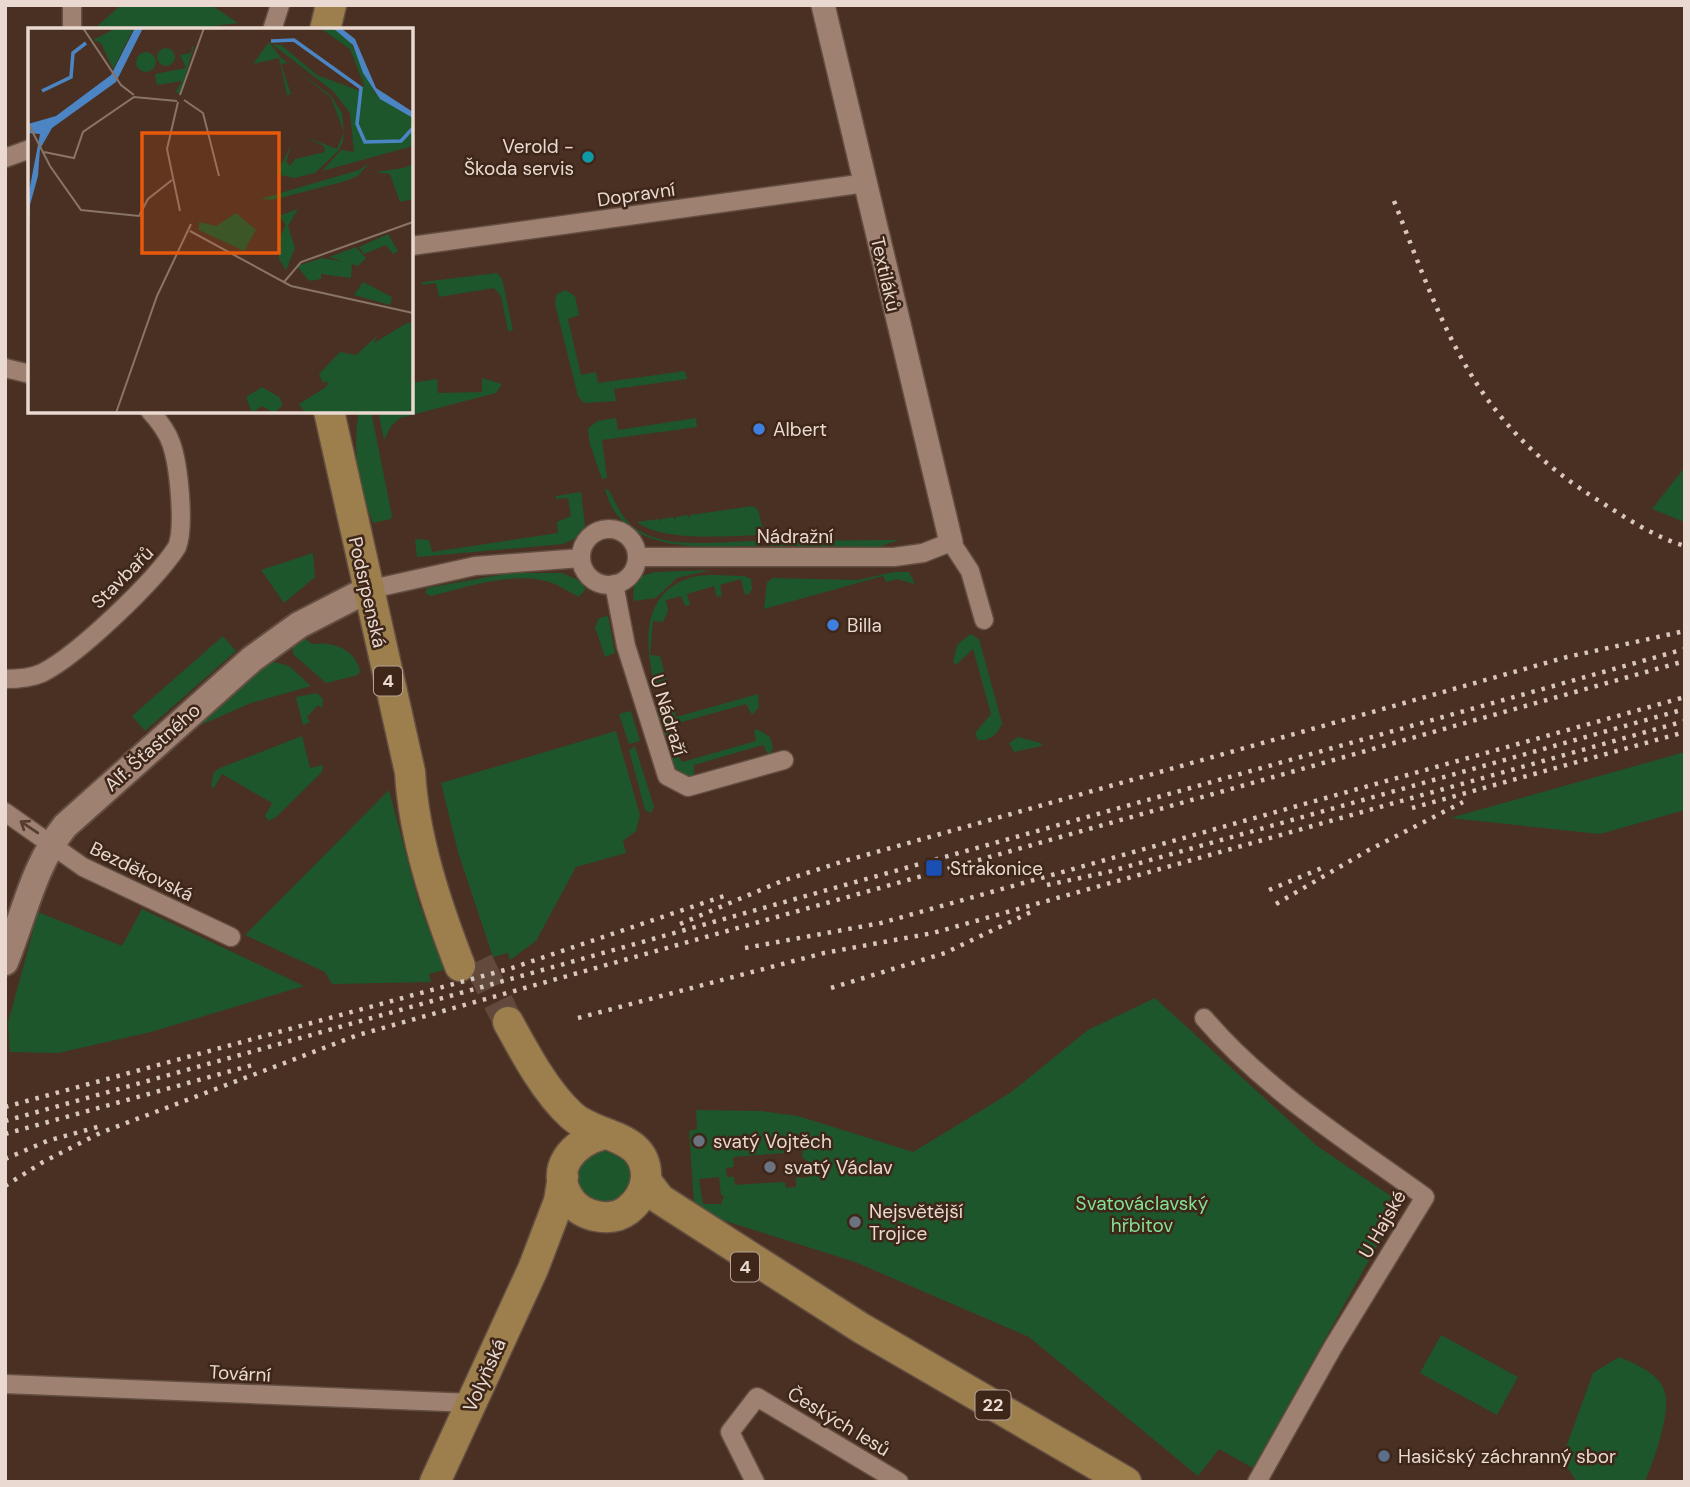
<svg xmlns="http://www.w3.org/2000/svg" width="1690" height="1487" font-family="'DM Sans',sans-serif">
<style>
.green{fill:#1e562c;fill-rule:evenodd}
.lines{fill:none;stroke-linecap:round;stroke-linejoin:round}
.primary-tunnel{stroke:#61493c;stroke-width:30;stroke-dasharray:30 15;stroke-linecap:butt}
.minor-casing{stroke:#634e41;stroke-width:21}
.tertiary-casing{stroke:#634e41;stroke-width:26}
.secondary-casing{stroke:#634e41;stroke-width:30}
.primary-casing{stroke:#634e41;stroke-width:33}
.minor{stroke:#9e8171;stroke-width:18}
.tertiary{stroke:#9e8171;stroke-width:23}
.secondary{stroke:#9e8171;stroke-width:26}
.primary{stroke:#9c7f4c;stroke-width:30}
.rail{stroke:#d8c7be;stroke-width:4.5;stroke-dasharray:3.5 7;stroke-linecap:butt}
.oneway{stroke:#563d2f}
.culture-dot{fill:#0f9aa8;stroke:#3e2619;stroke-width:2.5}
.shop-dot{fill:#3f7fe0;stroke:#3e2619;stroke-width:2.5}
.transit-dot{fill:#1a4fb4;stroke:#3e2619;stroke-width:2.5}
.worship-dot{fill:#6b7280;stroke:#3e2619;stroke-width:2.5}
.service-dot{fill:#5c6f8a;stroke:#3e2619;stroke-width:2.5}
.labels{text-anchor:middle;stroke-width:5;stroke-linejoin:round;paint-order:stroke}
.shield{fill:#3e2619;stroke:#b6a399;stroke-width:2}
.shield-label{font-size:18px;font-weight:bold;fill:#e9d9d0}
.poi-label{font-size:19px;fill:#e9d9d0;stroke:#3e2619;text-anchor:start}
.street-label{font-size:19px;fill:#e9d9d0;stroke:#3e2619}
.park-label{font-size:19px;fill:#82e395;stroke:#3e2619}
.inset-river{fill:none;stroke:#4c85c3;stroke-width:3.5}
.inset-road{fill:none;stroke:#897468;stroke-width:2}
.view{fill:#e8590c;fill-opacity:0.15;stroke:#e8590c;stroke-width:3.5}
.inset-edge{fill:none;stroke:#e9d9d0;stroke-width:3.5}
</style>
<rect width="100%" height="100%" fill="#493022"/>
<!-- green -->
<path class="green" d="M121,5H211L238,23L184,30H93Z
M497,273L502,279L513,330L508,331L501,296L494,288L439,297L436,283L423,285L422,282Z
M565,290L575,296L579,315L568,319L581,375L596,372L598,383L685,371L687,379L614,389L616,401L584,403L578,396L555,304L556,295Z
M482,378L502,384L496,393L400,418L391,426L384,440L378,411H411V383L437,379L438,393L482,392Z
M359,411H371L392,516L391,519L373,523C358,485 352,452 359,411Z
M616,418L618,430L696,418L697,427L602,440L607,478L602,479L590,445L588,429L597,421Z
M1685,467V522L1652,509Z
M605,489L609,490C615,502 620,513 629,523C659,552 719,541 758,541L760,546C706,546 622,557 605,489Z
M581,492L585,526L578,537L563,544L417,557L415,539L429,540L432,552L558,533L557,522L571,516L568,498L556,499V496Z
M753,506L758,510L763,529L760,535C728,536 662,542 637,522L659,519L661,522V519L673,517L675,520L676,517L687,515L690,518V515Z
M899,540L878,547L770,546L771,541Z
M313,553L315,577L284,603L261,570Z
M710,570L677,578L656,598L633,601L634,583L642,576L655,572Z
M894,572H909L915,584L897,579L886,582L883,576L764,609L767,582L773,578L858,580Z
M510,573H562L583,582L585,590L579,597C571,593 563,588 555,584C517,569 468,587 431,596L425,593L427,588Z
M744,576L751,579L752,589L749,594L745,595L741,579L720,585L722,596L717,597L714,586L687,594L690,605L685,606L681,596L666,600L668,611L663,622L653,621L650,655L660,656L666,679L664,684L655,687C646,650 639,599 684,580C702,572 725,576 744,576Z
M608,616L615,653L605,657L595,627L599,618Z
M970,634L979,639L1002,723C999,733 989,742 978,740L975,733L991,714L973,649L956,665L953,662L957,645Z
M223,636L236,651L145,731L132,716Z
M304,638L312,644C333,641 355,649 360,671L358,675L326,683L293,654V643Z
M271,661L289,666L311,686L251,703L187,731L245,675Z
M317,693L323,699L322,708L318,705L307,717L310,722L303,725L296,697Z
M758,694L759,707L752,715L746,704L671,725L674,735L670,737L662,733L655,709L673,705L676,717Z
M631,711L640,741L629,744L619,714Z
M757,729L770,737L773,748L769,756L763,745L694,765V777L689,778L674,771L670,758L675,751L682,762L756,741L754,731Z
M616,731L640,815L636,831L623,841L626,853L576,867L536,941L510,960L508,953L493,957L458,852L441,783Z
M302,736L310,768L323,765L322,772L276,817L269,821L265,816L272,803L222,774L213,789L211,786L214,772L220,768Z
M1018,737L1041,743L1042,746L1014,752L1009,743Z
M635,746L654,807L651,813L645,810L629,750Z
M1685,752V810L1600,834L1450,818Z
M389,790L418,900L444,970L429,974L431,982L332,984L325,972L245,935Z
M142,909L304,986L151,1032L58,1053L10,1052L8,1023L38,912L122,946Z
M1155,998L1317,1146L1401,1203L1253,1468L1219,1449L1198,1476L1029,1337L855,1262L716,1218L694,1203L689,1131L697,1129L696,1110L761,1111L798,1116L913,1152L1010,1093L1088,1030ZM792,1145L794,1148L803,1147L802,1157L811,1164L812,1171L806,1178L796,1177V1187L786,1188L785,1183L781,1182L735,1185L734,1177H727L726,1168L734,1167L733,1157L784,1153L783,1148H791ZM719,1177L721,1195L724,1196L721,1204H703L699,1179Z
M575 1176a28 28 0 1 1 56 0a28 28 0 1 1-56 0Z
M1441,1335L1518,1377L1497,1415L1420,1373Z
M1619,1357C1634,1363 1655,1372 1663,1387C1674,1408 1653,1461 1645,1482H1577L1567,1467L1565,1450L1593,1373Z"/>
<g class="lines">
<!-- primary-tunnel -->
<path class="primary-tunnel" d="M478,961L508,1022"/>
<!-- minor casing -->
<g class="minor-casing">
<path id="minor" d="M72,5V30
M272,30L280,5
M5,158L30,149
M411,246L866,183
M5,368L30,374
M581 557a28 28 0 1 1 56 0a28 28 0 1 1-56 0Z
M637,557H894L923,553L951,542L970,571L984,620
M614,584L626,646L667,776L688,787L784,760
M367,590L475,566L581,558
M5,679C18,679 31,678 42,673C78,655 155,581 177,547C185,527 179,465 171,443C167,431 159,421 150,411
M5,812L83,867L231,937
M1204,1018C1265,1090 1349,1142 1425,1197L1333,1347L1257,1482
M5,1384L472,1403
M755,1482L730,1432L757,1397L899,1482"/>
</g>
<!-- tertiary casing -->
<g class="tertiary-casing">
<path id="tertiary" d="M823,5L951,542"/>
</g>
<!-- secondary casing -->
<g class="secondary-casing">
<path id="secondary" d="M5,962C24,916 33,866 65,826L252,659L299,625L367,590"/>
</g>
<!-- primary casing -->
<g class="primary-casing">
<path id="primary" d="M325,30L331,5
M329,411L410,772C414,838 436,904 460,966
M508,1022C525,1053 545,1091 571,1115C595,1138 648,1133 646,1178C645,1191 638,1202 628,1210C611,1223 583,1217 571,1201C547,1169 574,1142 604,1134
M646,1181L660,1199L861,1328L1126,1482
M435,1482L533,1269L559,1201L563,1176"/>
</g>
<!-- minor -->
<use href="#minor" class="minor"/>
<!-- tertiary -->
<use href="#tertiary" class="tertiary"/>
<!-- secondary -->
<use href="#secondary" class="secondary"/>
<!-- primary -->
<use href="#primary" class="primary"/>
<!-- rail -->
<path class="rail" d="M1394,201C1447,336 1474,424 1604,504C1629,520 1657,538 1685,546
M1412,808L1685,732
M1047,885L1108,872L1685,709
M1269,890L1322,868
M1276,904L1367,851L1463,802
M680,924L782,881L841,862L1567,657L1685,631
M745,948L881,923L1685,697
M831,988L945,953L1033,911
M578,1018L824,953L933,933L1685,721
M5,1107L512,968L730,894
M5,1121L1685,649
M5,1134L256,1064
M5,1159L47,1141L101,1126
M5,1186L43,1162L100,1133L358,1035L1685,661"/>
</g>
<!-- one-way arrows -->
<defs><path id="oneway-shaft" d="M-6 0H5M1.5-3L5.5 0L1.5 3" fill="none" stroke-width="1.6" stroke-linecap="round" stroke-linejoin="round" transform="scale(1.75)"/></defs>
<use class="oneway" href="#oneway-shaft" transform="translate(29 827) rotate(-146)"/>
<!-- markers -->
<circle class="culture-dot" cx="588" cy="157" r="7"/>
<g class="shop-dot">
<circle cx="759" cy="429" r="7"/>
<circle cx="833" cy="625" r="7"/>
</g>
<rect class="transit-dot" x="925" y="859" width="18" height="18" rx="3.5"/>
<g class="worship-dot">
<circle cx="699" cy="1141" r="7"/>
<circle cx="770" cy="1167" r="7"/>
<circle cx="855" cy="1222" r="7"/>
</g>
<circle class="service-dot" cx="1384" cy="1456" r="7"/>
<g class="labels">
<!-- shield labels -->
<g class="shield">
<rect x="374" y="666.5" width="28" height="29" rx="5"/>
<rect x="731" y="1252.5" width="28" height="29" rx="5"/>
<rect x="975.5" y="1390.5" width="35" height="29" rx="5"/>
</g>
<g class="shield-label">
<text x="388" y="687">4</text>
<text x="745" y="1273">4</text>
<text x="993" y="1411">22</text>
</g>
<!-- poi labels -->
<g class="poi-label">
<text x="574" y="153" text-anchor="end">Verold -<tspan x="574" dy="22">Škoda servis</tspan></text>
<text x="773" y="436">Albert</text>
<text x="847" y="632">Billa</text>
<text x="950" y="875">Strakonice</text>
<text x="713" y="1148">svatý Vojtěch</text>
<text x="784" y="1174">svatý Václav</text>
<text x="869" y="1218">Nejsvětější<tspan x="869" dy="22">Trojice</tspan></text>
<text x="1398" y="1463">Hasičský záchranný sbor</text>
</g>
<!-- street labels -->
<g class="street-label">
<text transform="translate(636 194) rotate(-8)" y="7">Dopravní</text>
<text transform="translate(886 274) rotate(77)" y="7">Textiláků</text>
<text x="795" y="543">Nádražní</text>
<text transform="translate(122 577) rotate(-45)" y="7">Stavbařů</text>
<text transform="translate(368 592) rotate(77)" y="7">Podsrpenská</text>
<text transform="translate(669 715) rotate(73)" y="7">U Nádraží</text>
<text transform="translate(152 747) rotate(-42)" y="7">Alf. Šťastného</text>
<text transform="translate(142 871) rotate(26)" y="7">Bezděkovská</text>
<text transform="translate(1382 1224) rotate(-60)" y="7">U Hajské</text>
<text transform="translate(240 1373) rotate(3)" y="7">Tovární</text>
<text transform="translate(484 1375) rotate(-66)" y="7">Volyňská</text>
<text transform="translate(839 1421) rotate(31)" y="7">Českých lesů</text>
</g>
<!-- park labels -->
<g class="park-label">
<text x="1142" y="1210">Svatováclavský<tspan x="1142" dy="22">hřbitov</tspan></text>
</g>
</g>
<!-- overview -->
<g transform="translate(28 28)">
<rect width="385" height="385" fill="#493022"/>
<path d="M88,0H106L85,41L73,15L65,12ZM292,0H305L322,13L347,65L385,90V118L294,143L313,122L326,124L322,85L305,63L244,16L253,17L289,47L332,63L336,57L322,21ZM241,14L253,30L303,68L314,85L316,104L315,113L311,122L287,145L266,150L248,146L263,118L258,134L262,138L267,131L297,124L296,118L277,109L309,121L316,104L303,70L260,35L253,36L263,66L259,67L251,30L225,36ZM164,18H166L152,66L148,64L154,53L129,57L127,46L158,40L152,27L163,25ZM129 29a9 9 0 1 1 18 0a9 9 0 1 1-18 0ZM108 34a10 10 0 1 1 20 0a10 10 0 1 1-20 0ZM385,127V171L372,174L362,146L347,144L376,140L385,136ZM341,135L330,148L314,154L244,172L232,171L331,142ZM270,181L260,198L267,220L258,242L251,231L250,212L258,197L251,188ZM208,185L228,202L216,223L171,202V194L188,198ZM360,206L370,223L365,226L358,217L336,226L331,219ZM328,219L338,230L330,238L301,229ZM294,230L324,235L323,250L293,246V251L281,253L269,238ZM335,254L364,269L362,277L326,267ZM379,295H385V385H277L271,376L298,359L301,353L295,355L291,346L312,324L328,327L349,308L346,315ZM234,359L251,369L255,377L246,385L234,378L224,385L218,369Z" fill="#1e562c"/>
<path d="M107,0H115L88,54L24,100L12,121L10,148L2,177L0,233V169L12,106L0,105V96L28,88L83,47ZM305,0H313L327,11L348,60L385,84V90L352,71L335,45L325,17Z" fill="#4c85c3"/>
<path class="inset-river" d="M243,13L266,12L333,60L329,96L337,114L373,113L385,100M14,63L43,49L45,25L58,15"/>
<path class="inset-road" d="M55,0L93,57L106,67M152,67L176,0M156,72L175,85L191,148M150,74L139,121L152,183M0,95L22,138L53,182L111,188L120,171L144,152M16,124L46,130L55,104L106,69L149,73M162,203L263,258L385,285M256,254L273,234L385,194M88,385L129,268L163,196"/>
<path class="view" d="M114,105H251V225H114Z"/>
<rect width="385" height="385" class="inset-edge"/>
</g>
<!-- border -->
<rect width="1690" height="1487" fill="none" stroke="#e9d9d0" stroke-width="14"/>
</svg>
